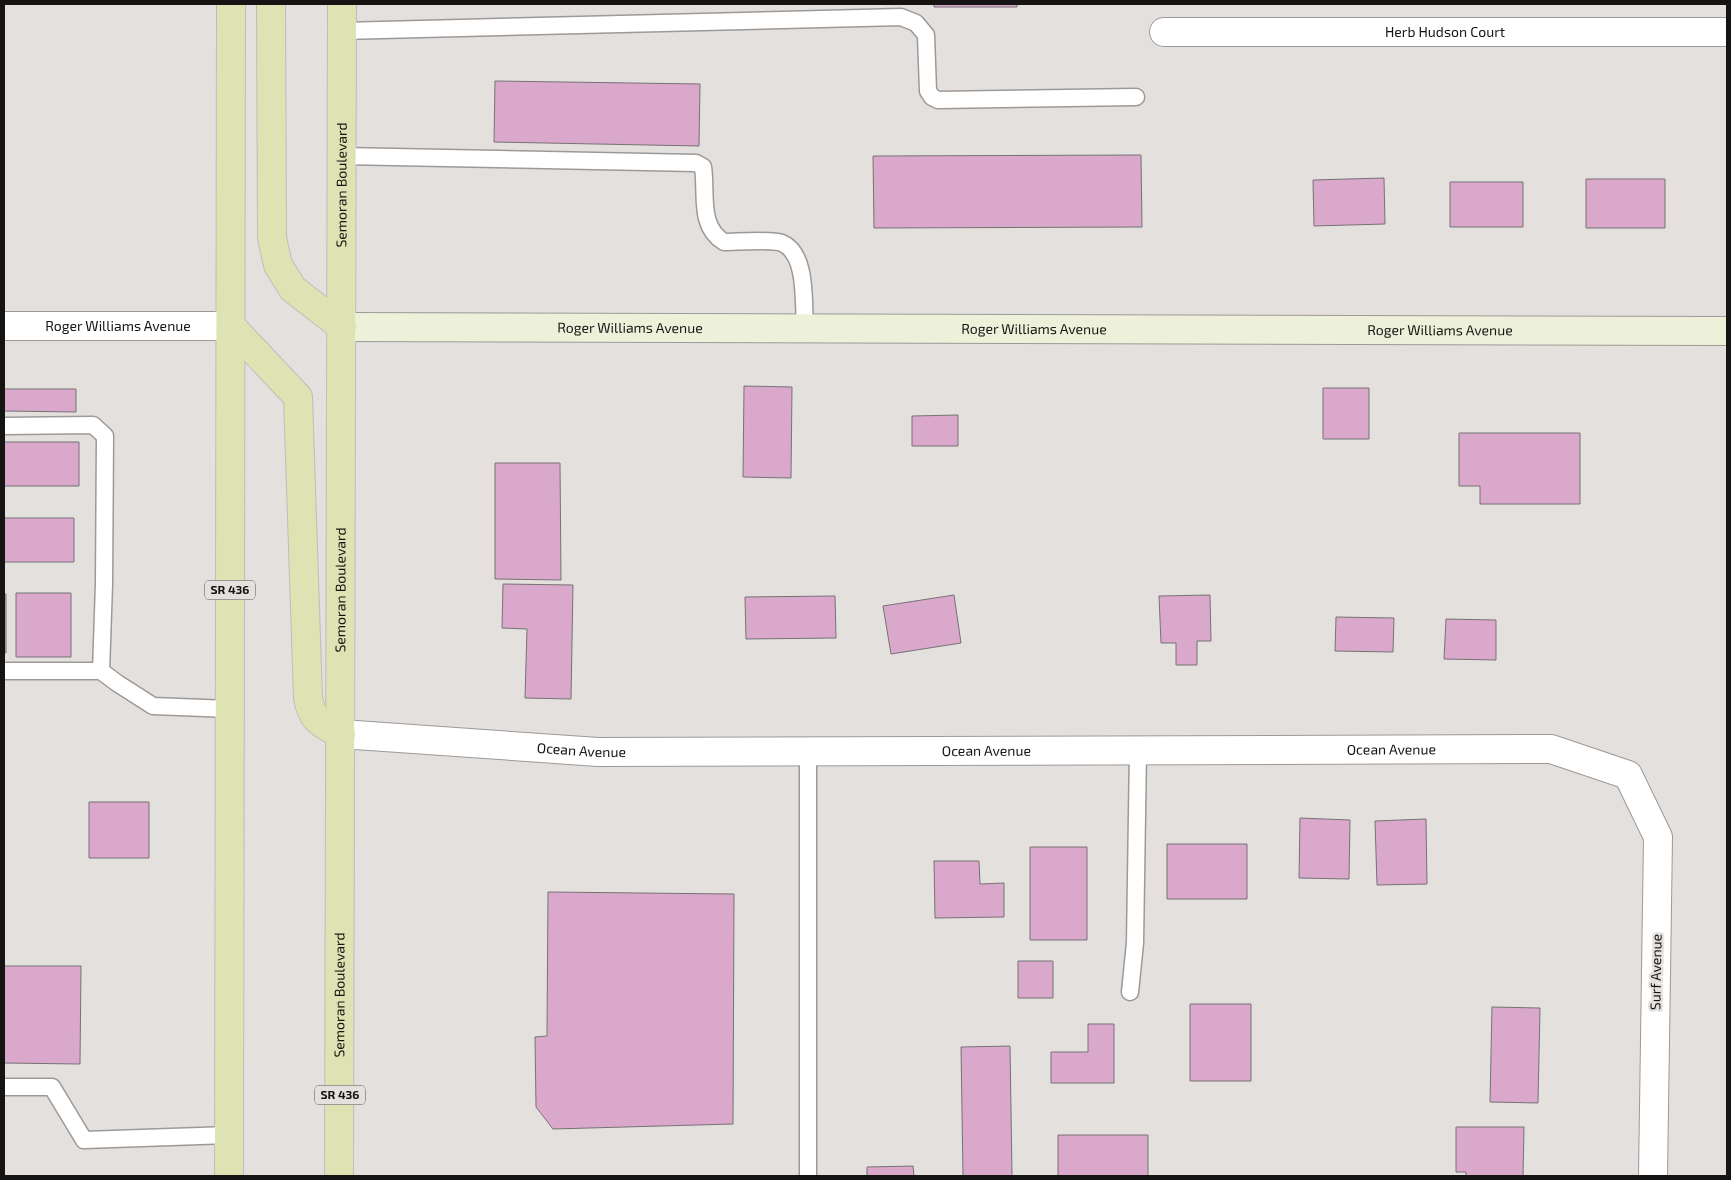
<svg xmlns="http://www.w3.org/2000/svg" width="1731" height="1180" font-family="'Exo 2',sans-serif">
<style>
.building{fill:#d9a8cb;stroke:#767275}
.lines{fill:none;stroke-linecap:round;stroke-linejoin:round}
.lane-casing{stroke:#9d9997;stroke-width:19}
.street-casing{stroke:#9d9997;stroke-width:30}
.secondary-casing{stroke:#9d9997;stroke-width:30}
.primary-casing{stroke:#bebdbd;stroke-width:30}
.lane{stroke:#fff;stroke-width:16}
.street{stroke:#fff;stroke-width:28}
.secondary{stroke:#eef1d9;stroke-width:28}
.primary{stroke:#dde3b2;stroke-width:28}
.labels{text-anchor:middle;stroke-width:5;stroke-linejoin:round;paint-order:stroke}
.shield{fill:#e4e0dd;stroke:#545150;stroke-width:1}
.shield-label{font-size:12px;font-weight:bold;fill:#161413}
.street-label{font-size:14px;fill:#161413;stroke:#e4e0dd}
</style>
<rect width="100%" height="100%" fill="#e4e0dd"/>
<!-- building -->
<path class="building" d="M934,4H1017V7H934Z
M495,81L700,84L699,146L494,142Z
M1141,155L1142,227L874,228L873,156Z
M1384,178L1385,224L1314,226L1313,180Z
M1586,179H1665V228H1586Z
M1450,182H1523V227H1450Z
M744,386L792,387L791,478L743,477Z
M1323,388H1369V439H1323Z
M4,389H76V412L4,411Z
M958,415V446H912V416Z
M1459,433H1580V504H1480V486H1459Z
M4,442H79V486H4Z
M495,463H560L561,580L495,579Z
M4,518H74V562H4Z
M503,584L573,585L571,699L525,698L527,629L502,628Z
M16,593H71V657H16Z
M4,594H6V653H4Z
M954,595L961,643L891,654L883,606Z
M1210,595L1211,641H1197V665H1176V643H1161L1159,596Z
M835,596L836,638L746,639L745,597Z
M1336,617L1394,618L1393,652L1335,651Z
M1446,619L1496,620V660L1444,659Z
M89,802H149V858H89Z
M1300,818L1350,820L1349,879L1299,878Z
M1426,819L1427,884L1377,885L1375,821Z
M1167,844H1247V899H1167Z
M1030,847H1087V940H1030Z
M934,861H979L980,884L1004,883V917L935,918Z
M548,892L734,894L733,1124L553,1129L536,1107L535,1037L547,1036Z
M1018,961H1053V998H1018Z
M4,966H81L80,1064L4,1063Z
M1190,1004H1251V1081H1190Z
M1492,1007L1540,1008L1538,1103L1490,1102Z
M1088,1024H1114V1083H1051V1052H1088Z
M1010,1046L1012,1176H963L961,1047Z
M1456,1127H1524L1523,1176H1466V1172H1456Z
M1058,1135H1148V1176H1058Z
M913,1166L914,1176H867V1167Z"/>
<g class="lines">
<!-- lane casing -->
<g class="lane-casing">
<path id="lane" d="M342,31L901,17L916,23L926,35L928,91L932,97L938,100L1136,97
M342,156L696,163L703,167C707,194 698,226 724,242C737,242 771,239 782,243C808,254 803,304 805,329
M4,426L93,425L105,436L104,584L101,671L117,683L153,706L230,709
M4,671H101
M808,751V1176
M1130,992L1135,943L1138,750
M4,1087H52L84,1140L229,1135"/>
</g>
<!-- street casing -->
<g class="street-casing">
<g id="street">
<path id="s1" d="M1164,32H1727"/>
<path id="s2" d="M4,326H231"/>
<path id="s3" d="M341,734L598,752L1551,749L1628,775L1658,837L1653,1176"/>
</g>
</g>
<!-- secondary casing -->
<g class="secondary-casing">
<g id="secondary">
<path id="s4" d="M342,327L1727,331"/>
</g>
</g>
<!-- primary casing -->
<g class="primary-casing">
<g id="primary">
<path d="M271,4L272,238L278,265L293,289L342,327"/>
<path d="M231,326L298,397L308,698C312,721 322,724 341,734"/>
<path d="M229,1176L231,4"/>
<path id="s5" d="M339,1176L342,4"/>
</g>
</g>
<!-- lane -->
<use href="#lane" class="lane"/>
<!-- street -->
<use href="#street" class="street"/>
<!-- secondary -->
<use href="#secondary" class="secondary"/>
<!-- primary -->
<use href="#primary" class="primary"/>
</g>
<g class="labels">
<!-- shield labels -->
<g class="shield">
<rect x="205" y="580.5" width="50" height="19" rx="4"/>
<rect x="315" y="1085.5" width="50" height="19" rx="4"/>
</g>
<g class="shield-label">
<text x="230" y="594">SR 436</text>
<text x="340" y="1099">SR 436</text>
</g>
<!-- street labels -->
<g class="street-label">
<text dy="5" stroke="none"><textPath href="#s1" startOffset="281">Herb Hudson Court</textPath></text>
<text dy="5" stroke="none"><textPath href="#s5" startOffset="991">Semoran Boulevard</textPath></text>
<text dy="5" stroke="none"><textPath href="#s2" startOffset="114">Roger Williams Avenue</textPath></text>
<text dy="5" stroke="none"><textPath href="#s4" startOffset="288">Roger Williams Avenue</textPath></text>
<text dy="5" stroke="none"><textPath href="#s4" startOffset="692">Roger Williams Avenue</textPath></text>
<text dy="5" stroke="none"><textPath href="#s4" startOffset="1098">Roger Williams Avenue</textPath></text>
<text dy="5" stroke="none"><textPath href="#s5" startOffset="586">Semoran Boulevard</textPath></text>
<text dy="5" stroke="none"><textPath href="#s3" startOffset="241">Ocean Avenue</textPath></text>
<text dy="5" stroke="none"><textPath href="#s3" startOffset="1051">Ocean Avenue</textPath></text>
<text dy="5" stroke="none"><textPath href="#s3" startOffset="646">Ocean Avenue</textPath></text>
<text transform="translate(1656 972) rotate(-89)" y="5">Surf Avenue</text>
<text dy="5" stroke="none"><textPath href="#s5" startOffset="181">Semoran Boulevard</textPath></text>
</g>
</g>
<!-- border -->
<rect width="1731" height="1180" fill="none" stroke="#161413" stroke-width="10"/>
</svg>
